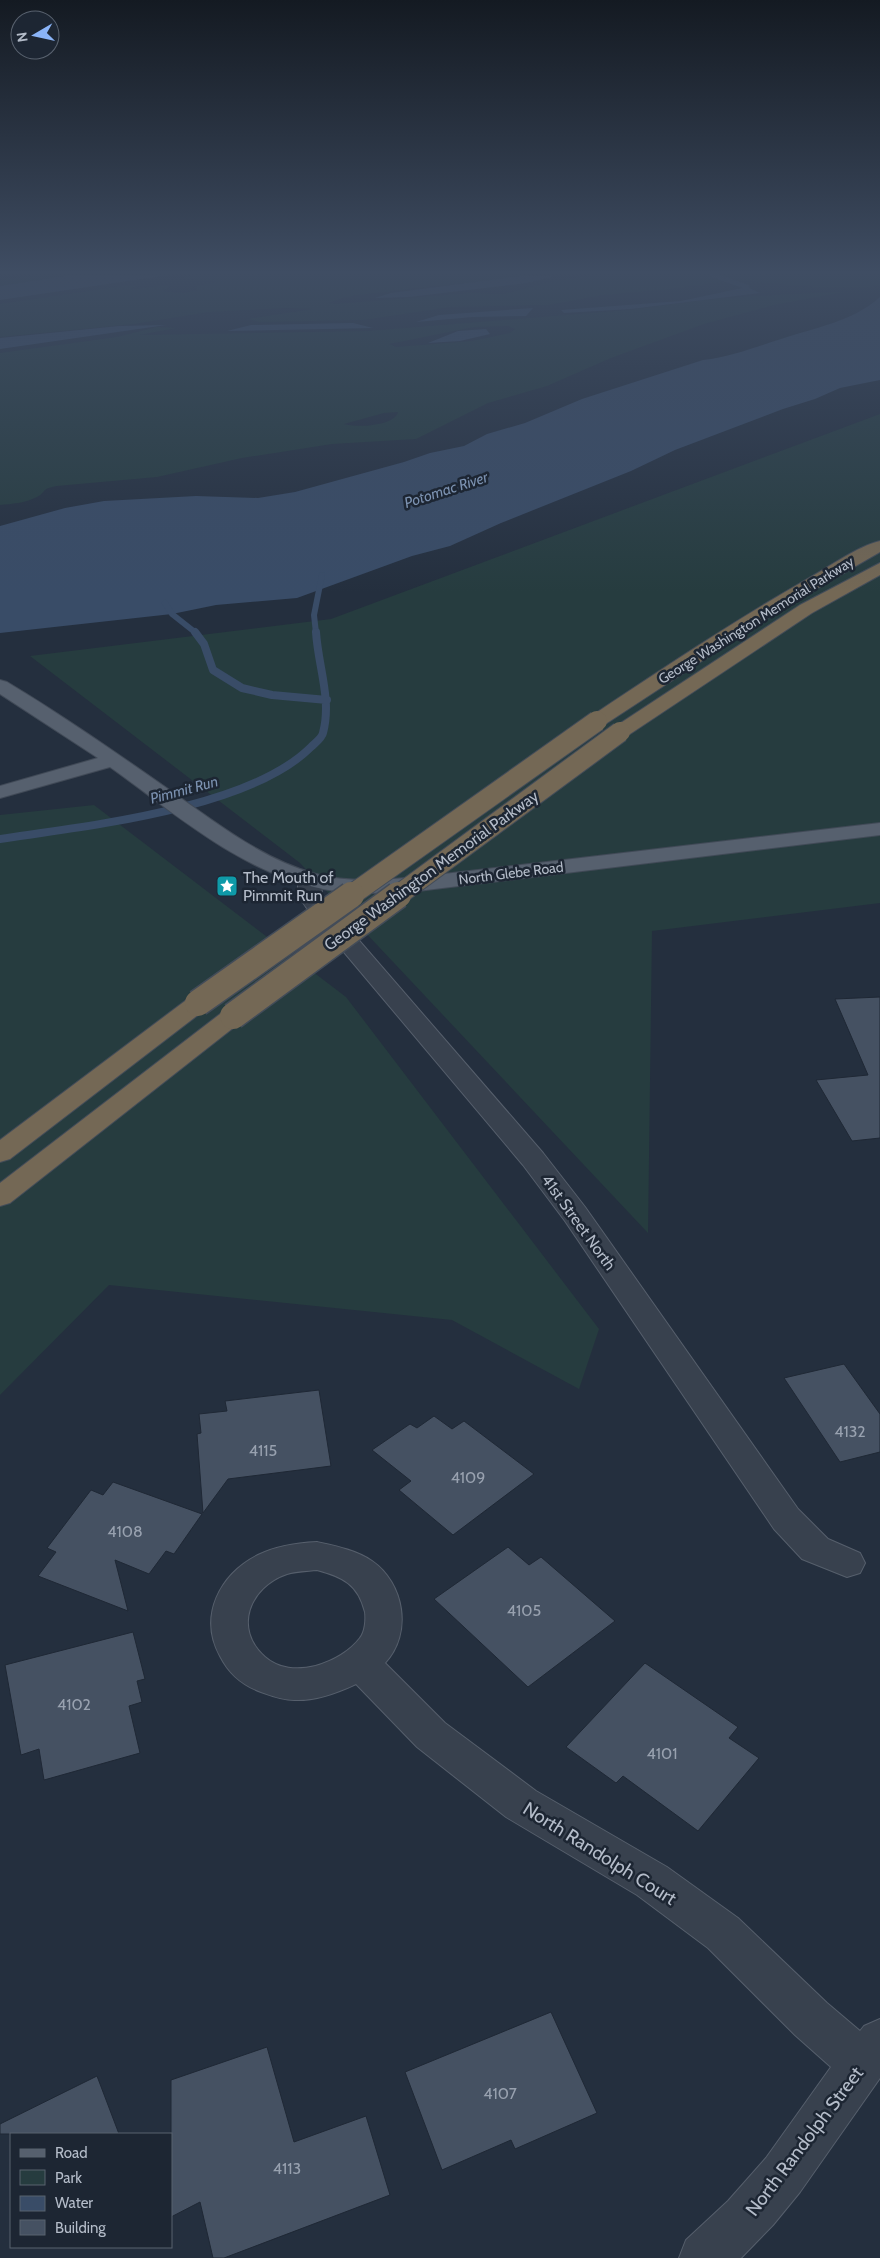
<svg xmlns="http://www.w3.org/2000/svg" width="880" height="2258" font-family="Cabin,sans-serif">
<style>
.green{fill:#263c3f;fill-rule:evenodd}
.water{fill:#394c67}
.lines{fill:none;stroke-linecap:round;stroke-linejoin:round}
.stream-far2{stroke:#394c67;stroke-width:5}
.stream-far1{stroke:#394c67;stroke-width:6}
.stream{stroke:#394c67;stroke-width:8}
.building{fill:#455162;stroke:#1f2835}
.street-casing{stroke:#565f6c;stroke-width:2}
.primary-casing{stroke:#414a57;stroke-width:2}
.highway-casing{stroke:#434c59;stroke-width:2}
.street{fill:#38414e;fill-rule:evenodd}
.primary{fill:#56606e;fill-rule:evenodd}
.highway{fill:#746855;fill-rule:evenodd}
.highway-bridge-far1-casing{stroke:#434c59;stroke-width:22;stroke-linecap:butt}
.highway-bridge-casing{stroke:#434c59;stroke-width:29;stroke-linecap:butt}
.highway-bridge-far1{stroke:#746855;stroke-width:20}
.highway-bridge{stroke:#746855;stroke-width:26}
.labels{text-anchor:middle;stroke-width:5;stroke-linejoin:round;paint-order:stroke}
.far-street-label{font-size:14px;fill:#b4bcc9;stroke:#1d2633}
.far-water-label{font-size:15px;font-style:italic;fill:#7c92b1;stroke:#1d2633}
.street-label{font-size:16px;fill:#b4bcc9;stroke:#1d2633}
.poi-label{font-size:16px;fill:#b4bcc9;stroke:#1d2633;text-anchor:start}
.near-number-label{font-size:16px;fill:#98a1af}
.near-street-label{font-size:19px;fill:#b4bcc9;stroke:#1d2633}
</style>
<rect width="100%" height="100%" fill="#242f3e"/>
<!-- green -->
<path class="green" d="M36,275H72L0,286V280Z
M192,275H528C481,283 433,285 386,292C367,294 346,295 329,303L336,304L470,293L504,294L550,282L592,275H880V285L869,287H815L734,280L670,289L603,295L549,305L450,307L364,320L260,322L247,319L313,309L286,308L209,312L134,324L0,337V304L130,285L137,286L130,288L135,289L167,285L170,287L162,291L183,293L197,290V286L218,282L183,278Z
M832,292H844L774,305L704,324L611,358L547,386L488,403L416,439L332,444L242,458L157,477L57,486C40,489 47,492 37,497C25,503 12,504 0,505V353L117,337L157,327L176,328L139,335L368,331L628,310L721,298ZM508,326L515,329L510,333L472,341L396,347L389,344L474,327ZM398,412C395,426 356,428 344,424L384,413Z
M880,414V903L652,931L648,1233L300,863L30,656L331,619Z
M94,805L346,997L599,1329L579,1389L452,1320L109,1285L0,1395V815Z"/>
<!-- water -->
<path class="water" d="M72,275H168L0,300V286Z
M522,276H555L526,283L409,297L375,298L391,293Z
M747,287L760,293L631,309L564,313L561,310L681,301Z
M880,297V380L840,388L815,399L783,409L675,450L631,471L501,523L450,546L412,556L297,598L216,605L172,614L0,633V526L65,508L104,501L196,496L258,498L295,492L404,462L430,453L464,446L487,434L525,423L582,399L703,360C731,357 755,347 781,339C814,328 854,321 880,297Z
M533,308L526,316L473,317L416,322L439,315Z
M353,323L373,328L227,331L251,325Z
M166,325L0,349V338L119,326Z
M486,329L490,334L460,341L428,343L458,331Z"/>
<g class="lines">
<!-- stream-far2 -->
<path class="stream-far2" d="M713,275L747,287"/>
<!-- stream-far1 -->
<path class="stream-far1" d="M165,603L172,614L196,633
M316,633L314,615L322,575"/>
<!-- stream -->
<path class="stream" d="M195,632L204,644L213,670L242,688L272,695L327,700
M0,839C86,826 249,809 311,747C315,743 322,738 323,733C332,699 318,666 316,632"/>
</g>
<!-- building -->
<path class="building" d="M880,997V1138L852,1141L816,1080L868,1075L835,999Z
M844,1364L880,1414V1452L840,1462L784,1378Z
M319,1390L331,1466L228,1479L203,1513L197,1434L201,1433L199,1414L227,1411L225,1401Z
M434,1416L452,1429L464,1421L534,1474L453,1535L399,1490L411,1481L372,1450L410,1424L417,1428Z
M113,1482L202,1514L174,1554L166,1551L149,1574L115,1560L128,1611L38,1576L56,1552L47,1548L91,1490L103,1495Z
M508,1547L529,1565L541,1557L615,1621L528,1687L434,1599Z
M133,1632L145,1679L137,1681L142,1702L129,1706L140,1753L44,1780L39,1749L21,1755L5,1665Z
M645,1663L738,1727L729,1738L759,1758L698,1831L623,1776L616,1783L566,1747Z
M551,2012L597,2113L515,2149L511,2140L442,2170L405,2072Z
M267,2047L294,2142L366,2116L390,2195L224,2258H213L200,2202L171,2217V2080Z
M97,2076L119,2134H0V2124Z"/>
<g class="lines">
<!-- street casing -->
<g class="street-casing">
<path id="street" d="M310,873L318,875C323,883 320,891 324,900L543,1153L585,1207L798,1509L828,1539L860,1553L865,1563L860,1573L847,1577L802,1559L774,1529L565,1221L523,1165L306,907C299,897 294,886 302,875Z
M317,1542C335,1546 356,1550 372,1561C404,1583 413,1633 385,1663L445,1723L536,1791L667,1867L738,1918L827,2003L860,2031L864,2026L880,2019V2078L800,2192L773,2225L741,2258H679L686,2240L728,2201L766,2158L831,2067L795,2035L708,1948L637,1895L506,1817L417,1747L356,1684C337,1693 316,1701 294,1700C283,1700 272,1696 261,1692C242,1685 229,1674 220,1656C198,1616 220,1574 258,1555C276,1546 297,1543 317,1542ZM317,1570C343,1577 358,1584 365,1612C366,1620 365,1632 360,1638C341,1663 292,1681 265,1657C233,1629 249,1587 287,1574C296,1571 307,1571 317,1570Z"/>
</g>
<!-- primary casing -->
<g class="primary-casing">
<path id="primary" d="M0,680L7,682C62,715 115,752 168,789C214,821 261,859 316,874C349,883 385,880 418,877L880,823V835L418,891C386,893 354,895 323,889C242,873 176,814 110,767L0,798V786L98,758L0,694Z"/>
</g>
<!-- highway casing -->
<g class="highway-casing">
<path id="highway" d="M880,541V552L778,611L604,725H590L587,721L590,717C662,669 734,621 809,578C831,566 856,547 880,541Z
M880,563V575L812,613L627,736H613L610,732L613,728L800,605Z
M198,996L207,998L210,1003L207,1008L10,1159L0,1162V1140L189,998Z
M233,1008L242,1011L246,1016L242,1021L10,1203L0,1206V1183L224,1011Z"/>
</g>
<!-- street -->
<use href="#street" class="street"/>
<!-- primary -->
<use href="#primary" class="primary"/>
<!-- highway -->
<use href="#highway" class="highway"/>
<!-- highway-bridge-far1 casing -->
<g class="highway-bridge-far1-casing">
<path id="highway-bridge-far1" d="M350,896L597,721
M397,896L620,732"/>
</g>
<!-- highway-bridge casing -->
<g class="highway-bridge-casing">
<path id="highway-bridge" d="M198,1003L351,895
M233,1016L398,895"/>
</g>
<!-- highway-bridge-far1 -->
<use href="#highway-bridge-far1" class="highway-bridge-far1"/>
<!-- highway-bridge -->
<use href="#highway-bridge" class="highway-bridge"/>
</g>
<!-- sky -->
<linearGradient id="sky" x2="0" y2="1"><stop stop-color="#141a22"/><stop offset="0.46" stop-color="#3f4d63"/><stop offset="1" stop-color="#3f4d63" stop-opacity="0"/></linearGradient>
<rect width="880" height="592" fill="url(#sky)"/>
<!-- icons -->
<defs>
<g id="sight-square" transform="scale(1.125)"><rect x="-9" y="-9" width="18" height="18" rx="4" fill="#0f9aa8" stroke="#1d2633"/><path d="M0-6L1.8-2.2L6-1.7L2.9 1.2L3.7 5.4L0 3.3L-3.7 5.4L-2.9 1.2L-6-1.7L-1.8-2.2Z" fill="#fff"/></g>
</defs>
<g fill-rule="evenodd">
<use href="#sight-square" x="227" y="886"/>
</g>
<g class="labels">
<!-- far-street labels -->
<g class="far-street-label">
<text transform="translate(756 620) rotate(-32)" y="5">George Washington Memorial Parkway</text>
<text transform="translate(511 873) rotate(-7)" y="5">North Glebe Road</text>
</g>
<!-- far-water labels -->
<g class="far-water-label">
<text transform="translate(446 490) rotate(-18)" y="5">Potomac River</text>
<text transform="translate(184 790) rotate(-15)" y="5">Pimmit Run</text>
</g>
<!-- street labels -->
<g class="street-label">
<text transform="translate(431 870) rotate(-36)" y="6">George Washington Memorial Parkway</text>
<text transform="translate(579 1222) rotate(54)" y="6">41st Street North</text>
</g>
<!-- poi labels -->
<g class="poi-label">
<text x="243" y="883">The Mouth of<tspan x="243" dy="18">Pimmit Run</tspan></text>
</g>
<!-- near-number labels -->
<g class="near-number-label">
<text x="850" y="1437">4132</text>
<text x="263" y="1456">4115</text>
<text x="468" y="1483">4109</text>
<text x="125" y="1537">4108</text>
<text x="524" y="1616">4105</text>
<text x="74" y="1710">4102</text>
<text x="662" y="1759">4101</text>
<text x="500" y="2099">4107</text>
<text x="287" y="2174">4113</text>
</g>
<!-- near-street labels -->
<g class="near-street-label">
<text transform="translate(600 1853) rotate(32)" y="7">North Randolph Court</text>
<text transform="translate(804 2141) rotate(-53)" y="7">North Randolph Street</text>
</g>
</g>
<!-- legend -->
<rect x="10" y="2133" width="162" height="115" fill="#1d2633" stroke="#59626f"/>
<rect x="20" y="2149" width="25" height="8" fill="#56606e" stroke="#59626f"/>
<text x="55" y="2158" font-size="15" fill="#b4bcc9">Road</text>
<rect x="20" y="2170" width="25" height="15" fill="#263c3f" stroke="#59626f"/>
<text x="55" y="2183" font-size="15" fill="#b4bcc9">Park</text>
<rect x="20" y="2196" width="25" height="15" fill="#394c67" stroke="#59626f"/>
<text x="55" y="2208" font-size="15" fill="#b4bcc9">Water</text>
<rect x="20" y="2220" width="25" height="15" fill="#455162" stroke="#59626f"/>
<text x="55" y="2233" font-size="15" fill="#b4bcc9">Building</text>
<!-- north arrow -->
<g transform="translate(35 35) rotate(261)"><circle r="24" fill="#1d2633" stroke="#59626f"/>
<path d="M0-4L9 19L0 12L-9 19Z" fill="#8ab4f8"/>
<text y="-8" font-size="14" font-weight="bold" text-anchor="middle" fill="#b4bcc9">N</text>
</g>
</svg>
